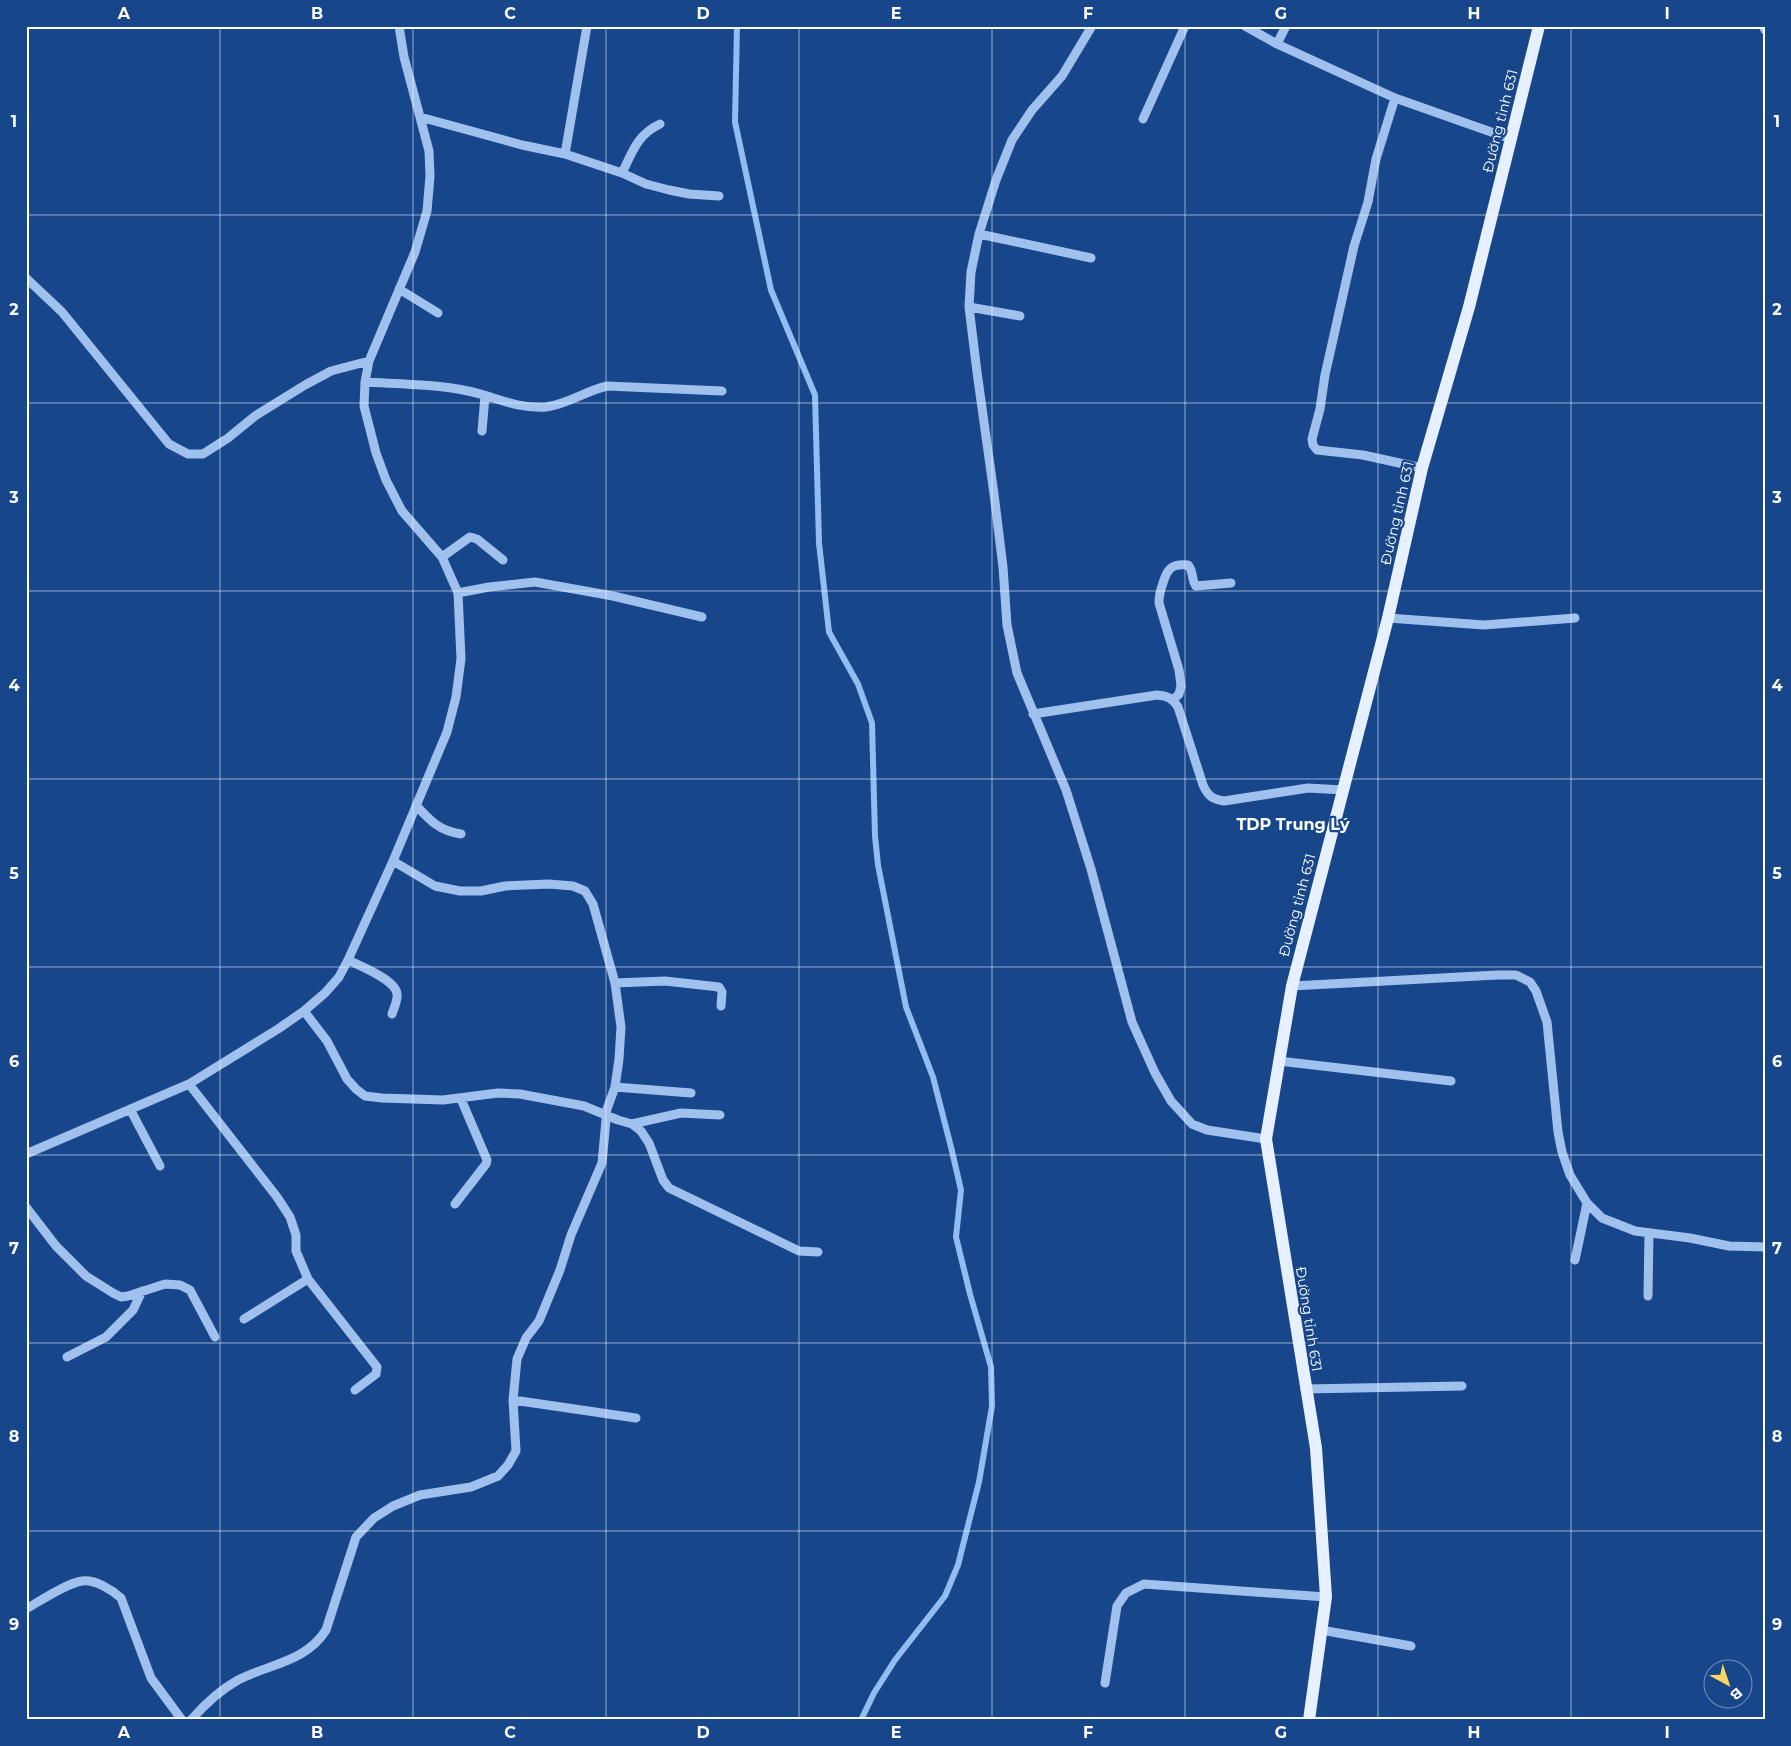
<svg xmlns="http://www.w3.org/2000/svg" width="1791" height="1746" font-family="Montserrat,sans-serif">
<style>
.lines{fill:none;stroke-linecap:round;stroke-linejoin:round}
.stream{stroke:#93bcf1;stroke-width:6}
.minor{stroke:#a0c1ee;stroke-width:9}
.major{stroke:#e7f0ff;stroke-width:12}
.grid{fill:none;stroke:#fff;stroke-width:1;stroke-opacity:0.55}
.labels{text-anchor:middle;stroke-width:4.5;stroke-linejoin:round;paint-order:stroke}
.street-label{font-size:14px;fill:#fff;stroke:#18468a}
.quarter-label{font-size:16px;font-weight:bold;fill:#fff;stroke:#18468a}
.neatline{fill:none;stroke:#fff;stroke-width:2}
.grid-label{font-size:16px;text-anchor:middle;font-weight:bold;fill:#fff}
</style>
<rect width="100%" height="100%" fill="#18468a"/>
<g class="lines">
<!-- stream -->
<path class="stream" d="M737,26L735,122L771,290L815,395L819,543L829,632L858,684L872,723L875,836L878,865L906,1007L933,1077L951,1147L961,1190L956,1237L970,1294L991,1367L992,1406L979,1482L958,1565L945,1596L895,1660L874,1693L861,1720"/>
<!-- minor -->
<path class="minor" d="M1092,26L1062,76L1032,110L1012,140L996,180L979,234L971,272L969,307L977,372L994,494L1003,567L1007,625L1017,673L1066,790L1091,869L1132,1022L1155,1073L1171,1101L1192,1124L1207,1130L1266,1139
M1245,26L1277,44L1395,98L1511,139
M1763,26L1765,30
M1277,44L1286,26
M1395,98L1376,159L1368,202L1354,246L1325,375L1320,409L1312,439L1313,445L1317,450L1363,455L1422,468
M420,117L522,145L565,154L622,173L646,184L669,190L689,194L719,196
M1143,119L1185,26
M565,154L587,26
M622,173C633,151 637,135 660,124
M979,234L1091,258
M26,278L62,312L169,444L188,454H203L228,438L255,416L305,385L331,371L369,361
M399,289L438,313
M969,307L1020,316
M365,382C399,384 435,384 468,391C497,397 515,409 546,407C569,404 585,391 607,386L722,391
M482,431L485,396
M442,557L470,537L477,539L503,560
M458,593L489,587L535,582L613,596L702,617
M1388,618L1484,625L1575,618
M1173,700L1179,694L1181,686L1179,670L1159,603C1159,596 1160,591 1163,583C1167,569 1172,563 1188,565C1194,571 1191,580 1196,586L1231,583
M1033,714L1157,695C1168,696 1172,698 1178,707L1203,785C1208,796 1212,799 1224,801L1308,788L1343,790
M416,805C430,821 440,831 461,834
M348,960C360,966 396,980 397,994C398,1000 394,1008 392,1014
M615,983L665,981L719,987L722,992L721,1006
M1292,986L1497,975H1516L1530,982L1536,991L1547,1022L1558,1132L1562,1152L1570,1175L1587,1203L1602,1218L1635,1231L1690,1238L1729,1246L1765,1247
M304,1011L327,1041L347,1079L356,1089L365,1096L382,1098L443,1100L498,1093L520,1094L584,1106L618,1120L632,1124L641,1131L649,1143L663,1180L669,1188L799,1251L818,1252
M1279,1061L1451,1081
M189,1084L277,1197L290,1217L296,1235V1251L308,1279L377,1367L376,1374L355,1390
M615,1087L691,1093
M130,1109L160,1166
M632,1124L681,1113L720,1115
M26,1154L189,1084L278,1029L304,1011L325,993L339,977L348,960L393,861L447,732L456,697L461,659L458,593L442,557L402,511L386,480L376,453L364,406L365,382L369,361L415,252L427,211L430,176L429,151L404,57L399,26
M455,1204L486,1164L487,1160L461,1099
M26,1207L56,1246L86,1276L113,1293L121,1297L128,1296L165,1284L180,1285L190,1290L215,1337
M1575,1260L1587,1203
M1648,1296L1649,1233
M244,1319L308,1279
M67,1357L106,1337L133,1310L142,1291
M1305,1389L1462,1386
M513,1400L636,1418
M26,1609C40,1601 67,1583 82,1581C95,1579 112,1590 121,1598L151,1678L182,1720
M1321,1630L1411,1646
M1105,1683L1117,1606L1126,1593L1144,1584L1326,1597
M191,1720C205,1704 220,1690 238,1680C269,1664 306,1662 326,1630L356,1537L374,1518L393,1506L420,1495L471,1487L498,1476L508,1465L516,1451L513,1400L517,1359L526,1338L539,1321L560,1270L571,1235L602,1163L607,1109L615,1087L619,1059L621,1027L615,983L593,904L585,891L573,886L549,884L505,886L481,891H460L435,886L393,861"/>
<!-- major -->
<path class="major" d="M1309,1720L1326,1597L1316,1448L1266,1139L1292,986L1388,618L1422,468L1469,307L1539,26"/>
</g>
<!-- grid -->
<path class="grid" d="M220,26V1720M413,26V1720M606,26V1720M799,26V1720M992,26V1720M1185,26V1720M1378,26V1720M1571,26V1720M26,215H1765M26,403H1765M26,591H1765M26,779H1765M26,967H1765M26,1155H1765M26,1343H1765M26,1531H1765"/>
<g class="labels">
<!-- street labels -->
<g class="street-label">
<text transform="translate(1500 121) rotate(-76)" y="5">Đường tỉnh 631</text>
<text transform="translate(1397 513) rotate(-77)" y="5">Đường tỉnh 631</text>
<text transform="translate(1297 905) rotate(-75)" y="5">Đường tỉnh 631</text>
<text transform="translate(1309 1319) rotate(81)" y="5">Đường tỉnh 631</text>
</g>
<!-- quarter labels -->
<g class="quarter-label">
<text x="1293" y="830">TDP Trung Lý</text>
</g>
</g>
<!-- border -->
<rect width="1791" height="1746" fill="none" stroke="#18468a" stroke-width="55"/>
<!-- north arrow -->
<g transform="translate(1728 1684) rotate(140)"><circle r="24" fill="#18468a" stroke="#7490b9"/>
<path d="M0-4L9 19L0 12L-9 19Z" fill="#ffd55d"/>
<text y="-8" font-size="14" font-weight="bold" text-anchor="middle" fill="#ffffff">B</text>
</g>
<rect x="28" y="28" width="1736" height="1690" class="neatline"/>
<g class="grid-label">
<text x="124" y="19">A</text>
<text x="317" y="19">B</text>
<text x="510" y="19">C</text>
<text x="703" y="19">D</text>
<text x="896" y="19">E</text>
<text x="1088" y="19">F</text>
<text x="1281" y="19">G</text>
<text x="1474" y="19">H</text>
<text x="1667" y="19">I</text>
<text x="14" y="127">1</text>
<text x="1777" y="127">1</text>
<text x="14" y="315">2</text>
<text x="1777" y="315">2</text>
<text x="14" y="503">3</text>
<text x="1777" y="503">3</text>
<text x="14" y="691">4</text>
<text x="1777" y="691">4</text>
<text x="14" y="879">5</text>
<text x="1777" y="879">5</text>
<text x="14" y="1067">6</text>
<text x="1777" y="1067">6</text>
<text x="14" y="1254">7</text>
<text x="1777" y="1254">7</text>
<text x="14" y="1442">8</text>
<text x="1777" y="1442">8</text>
<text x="14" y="1630">9</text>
<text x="1777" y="1630">9</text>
<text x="124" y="1738">A</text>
<text x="317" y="1738">B</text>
<text x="510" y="1738">C</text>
<text x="703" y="1738">D</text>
<text x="896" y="1738">E</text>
<text x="1088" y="1738">F</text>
<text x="1281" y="1738">G</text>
<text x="1474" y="1738">H</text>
<text x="1667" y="1738">I</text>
</g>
</svg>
